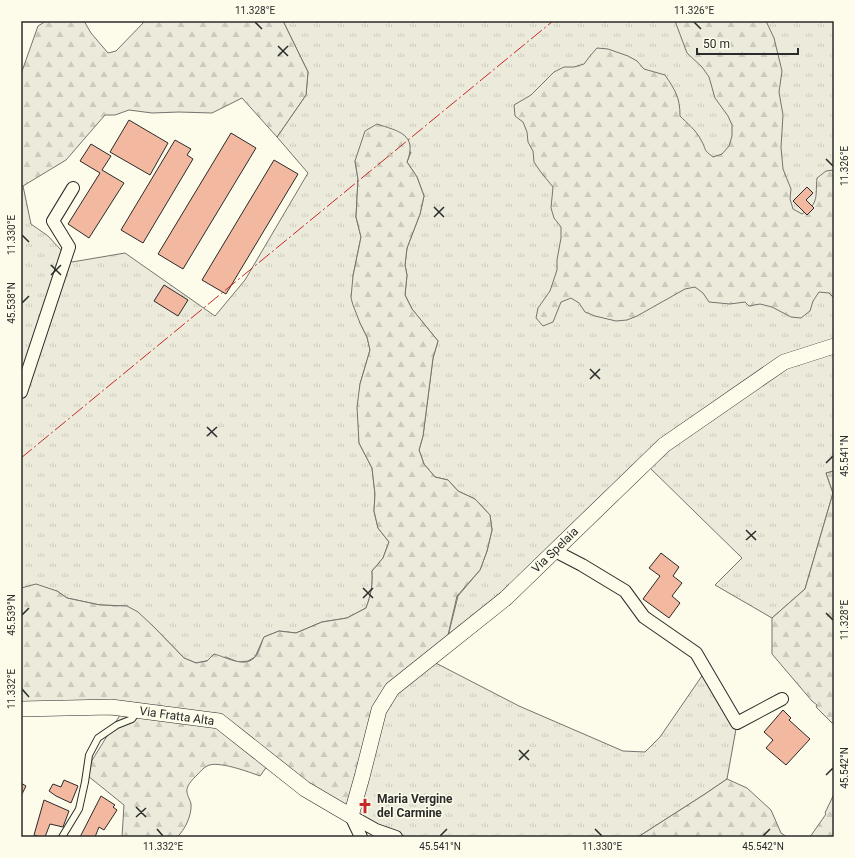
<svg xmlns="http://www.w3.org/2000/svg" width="855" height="858" font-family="Roboto,sans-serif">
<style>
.grass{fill:url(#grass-tufts);stroke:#74746e}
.forest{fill:url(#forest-firs);stroke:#74746e}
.building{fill:#f2b8a0;stroke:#2b2b2b}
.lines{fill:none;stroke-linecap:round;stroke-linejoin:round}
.service-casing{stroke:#2b2b2b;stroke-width:8}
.minor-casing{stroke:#2b2b2b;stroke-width:14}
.tertiary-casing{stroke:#2b2b2b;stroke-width:16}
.service{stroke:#fdfbea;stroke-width:6}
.minor{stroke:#fdfbea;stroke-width:12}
.tertiary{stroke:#fdfbea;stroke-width:15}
.power{stroke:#c62828;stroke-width:1;stroke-dasharray:14 3 2 3;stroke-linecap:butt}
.ticks{fill:none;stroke:#2b2b2b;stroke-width:1.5}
.labels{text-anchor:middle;stroke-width:3;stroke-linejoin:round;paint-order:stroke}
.street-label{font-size:12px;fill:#2b2b2b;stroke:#fdfbea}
.poi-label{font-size:12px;font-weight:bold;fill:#2b2b2b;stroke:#fdfbea;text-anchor:start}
.neatline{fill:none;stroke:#2b2b2b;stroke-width:1.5}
.ticks-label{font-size:10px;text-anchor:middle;fill:#2b2b2b}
</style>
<defs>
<pattern id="grass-tufts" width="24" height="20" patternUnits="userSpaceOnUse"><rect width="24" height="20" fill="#ecebdb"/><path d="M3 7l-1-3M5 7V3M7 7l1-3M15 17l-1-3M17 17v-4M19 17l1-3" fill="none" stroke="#cbcabc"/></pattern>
<pattern id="forest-firs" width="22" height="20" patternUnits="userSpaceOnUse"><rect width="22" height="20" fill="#ecebdb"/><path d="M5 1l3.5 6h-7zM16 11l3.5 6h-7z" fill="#cbcabc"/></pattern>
</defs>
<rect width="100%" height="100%" fill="#fdfbea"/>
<!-- grass -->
<path class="grass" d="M283,21H834V471L826,473L833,493L805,589L772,618L715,585L742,558L648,466L445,648L458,596L480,570L487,551L492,530L490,515L475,499L458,491L448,480L435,477L424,464L419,450L423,436L433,358L438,341L412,309L405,295L407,275L405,265L407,248L420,214L424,196L417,177L407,162L411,152L355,161L358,179L356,217L361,237L353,276L360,323L367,337L370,350L360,384L359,443L372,468L375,494L374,511L378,528L389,542L383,558L372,571C373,584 371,595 366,608L347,618L322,622L296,633L279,631L264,637L255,657L248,661L238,662L226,657L196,663L184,658L154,627L127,606L100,605L67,598L57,591L21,588V185L23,186L31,224L48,236L72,262L125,253L215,316L245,280L308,173L277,137L306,95L308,72Z
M428,659L519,706L623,751L645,752L660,737L706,670L736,729L727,779L705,794L638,837H406L349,815L386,701Z"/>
<!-- forest -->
<path class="forest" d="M46,21H84L91,33L108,53L116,51L145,21H283L308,72L306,95L277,137L242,98L212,113L179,112L152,113L129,110L115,115H105L66,160L23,186L21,185V74L38,26Z
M675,21H766L774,38L782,71L779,92L783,115L781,147L783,169L791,189L790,199L793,209L802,214C820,203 815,196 817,178L826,171L834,170V298L829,293L819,292L813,301L810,311L801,318L791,317L772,307L760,304L749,306L745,302L730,304L709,302L703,293L695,287L685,289L637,316L627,320L616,321L595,316L585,312L579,303L571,298L561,302L553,322L543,326L536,318L538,308L550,291L557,270V260L561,238V227L554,218L551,208L553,187L540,171L534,162L533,151L528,142L527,132L523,122L515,116L514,105L531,95L554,72L564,67H574L584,64L590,56L597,48L608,49L628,56L637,61L644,69L665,75C675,90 680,97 680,116C687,123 696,130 701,140C707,150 702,149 713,157L722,154L729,146L732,136V125L728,116L715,98L709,77L702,67L687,53Z
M377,124C398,131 418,134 407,162L417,177L424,196L420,214L407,248L405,265L407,275L405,295L412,309L438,341L433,358L423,436L419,450L424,464L435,477L448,480L458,491L475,499L490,515L492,530L487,551L480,570L457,596L445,648L386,701L349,815L270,762L260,776C249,772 217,760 207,766C203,768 200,772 197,775C193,779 188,784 187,789C186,794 190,799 191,804C192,815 185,830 177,837H122L124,805L88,776L91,762L120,715L21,711V588L36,584L57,591L67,598L100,605L127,606L138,612L154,627L184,658L196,663L207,661L214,654C226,657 244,668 254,658C259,654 261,643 264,637L279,631L296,633L322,622L347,618L366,608C371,595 373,584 372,571L383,558L389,542L378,528L374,511L375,494L372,468L359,443L357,407L360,384L370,350L367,337L360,323L353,305L351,298L353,276L361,237L356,217L358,179L355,161L365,131Z
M834,471V725L816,707L817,705L812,701L772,654V618L805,589L833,493L826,473Z
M727,779L747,788L771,810L781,833L787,837H638L705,794Z
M834,794V837H810L826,814L825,813Z"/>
<!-- building -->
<path class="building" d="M129,120L168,143L150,175L110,152Z
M231,133L256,148L183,269L158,254Z
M175,140L191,149L187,155L193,159L143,243L121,230Z
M91,144L111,156L102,170L124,183L89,238L68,224L100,173L80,161Z
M274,160L298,174L226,294L202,280Z
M807,187L813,193L806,200L814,208L807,215L793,201Z
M164,285L188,300L178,316L154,301Z
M661,553L679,567L673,576L682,583L672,596L680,603L669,618L643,599L660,576L649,568Z
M783,710L791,718L789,720L810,739L786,765L766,748L773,740L764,732Z
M64,780L78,786L71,803L56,796L49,791L53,784L61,787Z
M21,783L26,786L21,796Z
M101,796L115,805L113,807L117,810L104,830L99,827L95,837H80Z
M44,800L69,811L63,827L50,824L45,837H40L34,835Z"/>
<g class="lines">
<!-- service casing -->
<g class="service-casing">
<path id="service" d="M62,837L79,809L85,782L89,755L98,738L117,725L132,719L137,712"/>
</g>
<!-- minor casing -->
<g class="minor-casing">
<path id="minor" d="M21,392L69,247L53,221L73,188
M555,551L582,565L625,591L644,617L696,653L737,723L782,699
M351,816L376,830L396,837
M351,816L361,837"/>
</g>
<!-- tertiary casing -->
<g class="tertiary-casing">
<path id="tertiary" d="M21,709L111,707L219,721L305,789L351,816L362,777L379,710L392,689L506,598L664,445L784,362L834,346"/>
</g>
<!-- service -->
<use href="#service" class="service"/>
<!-- minor -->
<use href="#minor" class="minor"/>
<!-- tertiary -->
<use href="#tertiary" class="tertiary"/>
<!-- power -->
<path class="power" d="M21,458L553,21"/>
</g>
<!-- ticks -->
<path class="ticks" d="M255,22L262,29M694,22L701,29M278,46L288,56M278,56L288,46M826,159L833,166M434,207L444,217M434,217L444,207M22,235L29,242M51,265L61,275M51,275L61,265M22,303L29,296M590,369L600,379M590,379L600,369M207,427L217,437M207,436L217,427M826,463L833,456M746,530L756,540M746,540L756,531M363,588L373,598M363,598L373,588M826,613L833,620M22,615L29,608M22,689L29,697M519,750L529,760M519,760L529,750M826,775L833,768M136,807L146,817M136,817L146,808M157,829L163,836M595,829L602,836M440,836L447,829M763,836L770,829"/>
<!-- icons -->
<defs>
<g id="church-bare" transform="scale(1.2)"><path d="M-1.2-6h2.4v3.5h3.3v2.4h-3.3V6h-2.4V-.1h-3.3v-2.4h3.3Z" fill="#c62828" stroke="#fdfbea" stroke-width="2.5" paint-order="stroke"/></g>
</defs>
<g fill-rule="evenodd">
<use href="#church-bare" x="365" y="806"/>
</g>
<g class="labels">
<!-- street labels -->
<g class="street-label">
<text transform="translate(555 550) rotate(-44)" y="4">Via Spelaia</text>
<text transform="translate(177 716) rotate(8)" y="4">Via Fratta Alta</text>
</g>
<!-- poi labels -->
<g class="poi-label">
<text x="377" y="803">Maria Vergine<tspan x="377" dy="14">del Carmine</tspan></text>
</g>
</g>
<!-- border -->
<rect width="855" height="858" fill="none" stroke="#fdfbea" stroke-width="44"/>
<!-- scale -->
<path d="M697 48v6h101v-6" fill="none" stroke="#2b2b2b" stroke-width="2"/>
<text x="703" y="48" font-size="12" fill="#2b2b2b" stroke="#fdfbea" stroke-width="3" paint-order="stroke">50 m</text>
<rect x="22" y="22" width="811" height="814" class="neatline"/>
<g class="ticks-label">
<text x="255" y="14">11.328°E</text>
<text x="694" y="14">11.326°E</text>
<text transform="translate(844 166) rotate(-90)" y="4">11.326°E</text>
<text transform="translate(11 235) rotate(-90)" y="4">11.330°E</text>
<text transform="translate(11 303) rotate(-90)" y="4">45.538°N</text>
<text transform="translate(844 456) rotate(-90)" y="4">45.541°N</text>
<text transform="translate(11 615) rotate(-90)" y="4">45.539°N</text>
<text transform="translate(844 620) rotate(-90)" y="4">11.328°E</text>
<text transform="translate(11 689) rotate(-90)" y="4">11.332°E</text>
<text transform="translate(844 768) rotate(-90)" y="4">45.542°N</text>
<text x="163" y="850">11.332°E</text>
<text x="440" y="850">45.541°N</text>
<text x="602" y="850">11.330°E</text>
<text x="763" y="850">45.542°N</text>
</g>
</svg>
